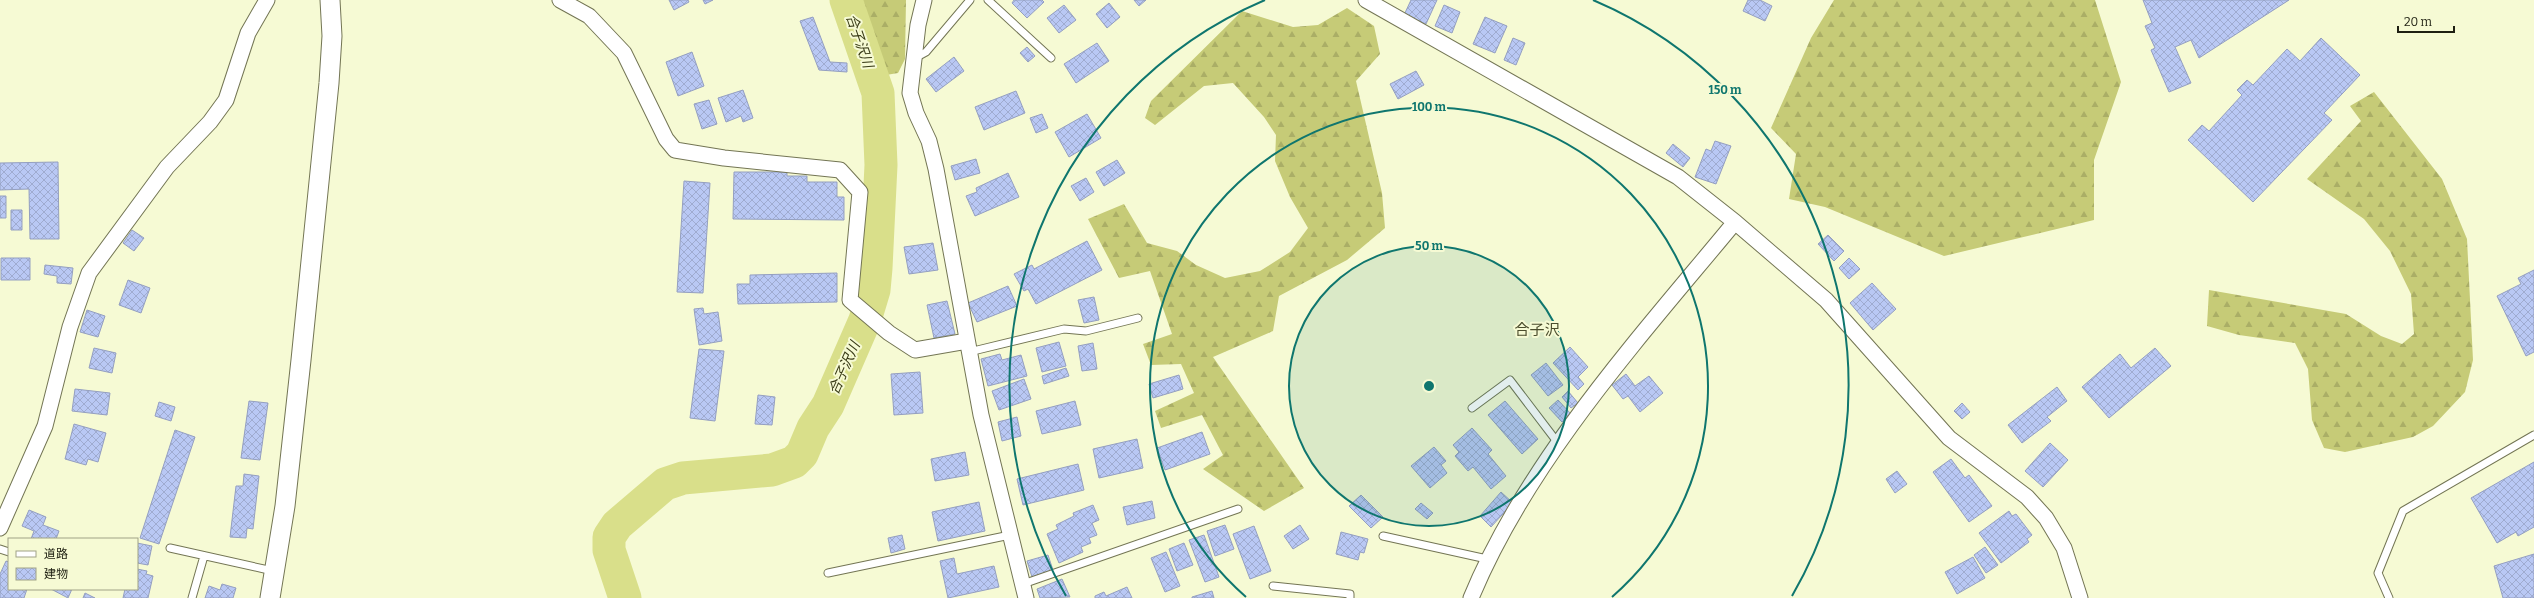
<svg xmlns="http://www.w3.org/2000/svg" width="2534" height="598" font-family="Bitter,'Noto Sans JP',serif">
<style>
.forest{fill:url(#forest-firs)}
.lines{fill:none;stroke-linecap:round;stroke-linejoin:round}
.river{stroke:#d9df8a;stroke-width:33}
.building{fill:url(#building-cross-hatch);stroke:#949fc0}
.service-casing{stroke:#737554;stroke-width:9}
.minor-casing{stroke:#737554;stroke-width:17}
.tertiary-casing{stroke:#737554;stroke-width:21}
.service{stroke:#fff;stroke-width:7}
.minor{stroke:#fff;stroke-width:15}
.tertiary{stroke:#fff;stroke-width:19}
.ring{fill:none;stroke:#0f766e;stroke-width:2}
.labels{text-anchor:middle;stroke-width:4;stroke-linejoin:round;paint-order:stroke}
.water-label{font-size:14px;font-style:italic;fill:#383a16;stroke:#f6fad4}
.quarter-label{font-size:15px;fill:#4b4d2d;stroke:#f6fad4}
.centre{fill:#0f766e;stroke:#f6fad4;stroke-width:2}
.ring-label{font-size:12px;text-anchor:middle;font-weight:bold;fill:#0f766e;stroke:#f6fad4;stroke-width:4;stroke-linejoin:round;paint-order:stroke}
</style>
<defs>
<pattern id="forest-firs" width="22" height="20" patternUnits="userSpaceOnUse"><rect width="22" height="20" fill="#c6cb77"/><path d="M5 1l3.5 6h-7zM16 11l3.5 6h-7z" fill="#aaae66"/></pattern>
<pattern id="building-cross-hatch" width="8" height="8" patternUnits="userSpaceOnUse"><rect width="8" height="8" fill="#b9c8f4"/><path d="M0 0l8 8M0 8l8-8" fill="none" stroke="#9fabd0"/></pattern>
</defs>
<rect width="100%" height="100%" fill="#f6fad4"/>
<!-- forest -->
<path class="forest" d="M858,0H906L905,59L898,73L886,75L870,40Z
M1834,0H2095L2121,82L2094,160V220L1944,256L1825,207L1789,199L1796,154L1771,128L1811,38Z
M1347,8L1374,26L1380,54L1356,81L1382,193L1385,228L1347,260L1279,296L1273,331L1213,357L1304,488L1264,511L1203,469L1223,455L1202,415L1161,428L1155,411L1194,393L1181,364L1151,365L1143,344L1172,334L1150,271L1119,278L1088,219L1124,204L1147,243L1177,251L1196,265L1225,278L1260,271L1290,252L1308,228L1290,197L1275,161L1276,135L1264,117L1233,83L1204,86L1155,125L1145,118L1151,101L1242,11L1293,27L1318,25Z
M2374,92L2442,179L2467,239L2473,360L2465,392L2433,426L2413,437L2345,452L2324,448L2312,420L2308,369L2295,343L2239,335L2207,326L2209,290L2346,314L2381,336L2402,344L2414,334L2411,294L2390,251L2364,219L2307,179L2361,121L2350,106Z"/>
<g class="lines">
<!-- river -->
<path class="river" d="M625,598L609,550V537L617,525L665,484L683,478L772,470L794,462L802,454L813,428L828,405L865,320L874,290L876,268L881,165L878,93L846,0"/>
</g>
<!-- building -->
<path class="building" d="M669,0H688L689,2L674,10Z
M703,0H713L705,4Z
M1014,0H1042L1044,2L1027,18L1012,3Z
M1134,0H1146L1139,6Z
M1411,0H1437L1426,24L1404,15Z
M1748,0H1760L1772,6L1765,21L1743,11Z
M2143,0H2289L2199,58L2191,40L2175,47L2191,83L2169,92L2151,50L2155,48L2145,26L2152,23Z
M1109,3L1120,17L1107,28L1096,14Z
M1064,5L1076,20L1059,33L1047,18Z
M1444,5L1460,12L1452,33L1435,26Z
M813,17L830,62L847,63V72L819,70L800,21Z
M1485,17L1507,26L1495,53L1473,44Z
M1513,38L1525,43L1516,65L1504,60Z
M2321,38L2360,75L2324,113L2332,120L2253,202L2188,140L2202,125L2209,131L2242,95L2237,90L2247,80L2253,85L2287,49L2300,61Z
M1097,43L1109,61L1076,83L1064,64Z
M1027,47L1035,56L1028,62L1020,53Z
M692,52L704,86L678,96L666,62Z
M954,57L964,71L936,92L926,79Z
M1416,71L1424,85L1398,99L1390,84Z
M743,90L753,118L743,122L741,116L726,122L718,98Z
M1016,91L1025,113L984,130L975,107Z
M709,100L717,124L702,129L694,104Z
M1042,114L1048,128L1036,133L1030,118Z
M1087,114L1101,138L1069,157L1055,132Z
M1715,141L1731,146L1716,184L1695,177L1706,149L1711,151Z
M1673,144L1690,158L1683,167L1666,153Z
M976,159L980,173L955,180L951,166Z
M1117,160L1125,173L1104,186L1096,172Z
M58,162L59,239H30L29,189L0,190V163Z
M734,172H787V176H807V182H837V197H844V220L733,219Z
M1008,173L1019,197L975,216L966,196L977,192L976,188Z
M1086,178L1094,192L1080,201L1071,186Z
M684,181L710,183L703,293L677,292Z
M0,196H6V218H0Z
M11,210H22V230H11Z
M132,230L144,238L134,251L123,243Z
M1828,235L1844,251L1834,261L1818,244Z
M1087,241L1102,270L1036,304L1028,289L1024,291L1014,274L1032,265L1034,269Z
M933,243L938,270L909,274L904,247Z
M1,258H30V280H1Z
M1849,258L1860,269L1849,279L1839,268Z
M45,265L73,268L71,284L57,283V276L44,274Z
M2534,270V352L2526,356L2497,296L2521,284L2518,278Z
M837,273V302L738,304L737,284H750V275Z
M128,280L150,288L141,313L119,305Z
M1872,283L1896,309L1873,330L1850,303Z
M1008,286L1017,306L977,322L968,303Z
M1094,297L1099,320L1084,323L1078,300Z
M947,301L955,334L934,338L927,305Z
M703,308L704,314L718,312L722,341L699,345L694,309Z
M87,310L105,316L98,337L80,332Z
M1059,342L1066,366L1042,372L1036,348Z
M1093,343L1097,369L1082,371L1078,346Z
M1570,347L1588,367L1578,377L1584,384L1578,390L1553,363Z
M94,348L116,353L112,373L89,368Z
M2155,348L2171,366L2109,418L2082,387L2120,354L2131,368Z
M699,349L724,351L715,421L690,418Z
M1000,354L1002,360L1021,355L1027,376L988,386L981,359Z
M1546,363L1563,385L1548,396L1531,375Z
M1066,368L1069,376L1044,384L1042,376Z
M920,372L923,413L894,415L891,374Z
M1626,374L1635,386L1649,376L1663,393L1640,412L1628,396L1623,399L1612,385Z
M1179,375L1183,389L1153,398L1149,384Z
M1024,379L1031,399L999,410L992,391Z
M2057,387L2067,401L2047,417L2051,421L2022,443L2008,425Z
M75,389L110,393L107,415L72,411Z
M1568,391L1578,403L1571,408L1562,397Z
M758,395L775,397L772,425L755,424Z
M1558,400L1571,414L1562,422L1549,408Z
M249,401L268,403L260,460L241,458Z
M1075,401L1081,425L1042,434L1036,411Z
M1505,401L1538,439L1522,454L1488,415Z
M159,402L175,407L171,421L155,416Z
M1962,403L1970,412L1962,419L1954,411Z
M1017,417L1021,436L1002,441L998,422Z
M74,424L106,433L98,462L88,459L86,465L65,459Z
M1472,428L1492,450L1488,454L1506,476L1491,489L1473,467L1468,471L1455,456L1459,452L1453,445Z
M175,430L195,437L159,544L140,538Z
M1202,432L1210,454L1165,470L1157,448Z
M1137,439L1143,468L1099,478L1093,449Z
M2050,443L2068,460L2043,487L2025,471Z
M1434,447L1446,461L1441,465L1447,473L1430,488L1411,466Z
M965,452L969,475L935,481L931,459Z
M1951,459L1965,478L1969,475L1992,506L1969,522L1933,472Z
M2534,462V527L2518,536L2516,532L2497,543L2471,498Z
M1078,464L1084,490L1023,505L1017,479Z
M1897,471L1907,484L1895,493L1886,479Z
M244,474L259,476L253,529L247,528L246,538L230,537L236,486H243Z
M1501,492L1513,503L1491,527L1480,516Z
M1361,495L1383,517L1371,528L1349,506Z
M1152,501L1155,518L1127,525L1123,507Z
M979,502L985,531L938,541L932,512Z
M1421,503L1433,513L1427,519L1415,509Z
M1093,505L1099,520L1092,523L1097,535L1089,538L1091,543L1081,547L1083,552L1059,563L1047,534L1058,529L1056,525L1074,516L1073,513Z
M29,510L46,517L43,525L59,531L56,539H31L34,531L22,526Z
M2009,511L2012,516L2016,514L2032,535L2027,539L2029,542L2001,563L1979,533Z
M1225,525L1234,549L1215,556L1207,531Z
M1300,525L1309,539L1293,549L1284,536Z
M1254,526L1271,571L1250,579L1233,534Z
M1341,532L1368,539L1364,553L1360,552L1358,560L1336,554Z
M902,535L905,549L891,553L888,538Z
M1204,535L1219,577L1205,582L1189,540Z
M137,543L152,546L148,565L137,563Z
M1184,543L1193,565L1177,571L1169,549Z
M1985,547L1998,565L1986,573L1974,555Z
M1166,552L1180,586L1165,592L1151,558Z
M2534,554V598H2503L2494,566Z
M1048,555L1053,570L1032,577L1027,561Z
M1973,557L1985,578L1957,594L1945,572Z
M954,558L957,574L994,566L999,587L948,598L940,561Z
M6,561L9,562V589H27L24,598H0V574Z
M137,569L147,571L146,574L153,576L148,598H123L125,589H137Z
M1062,579L1070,597L1040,598L1037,589Z
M222,584L236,588L233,598H205L209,586L220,590Z
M1127,587L1132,598H1095V596L1104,592L1106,596Z
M51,589H72L68,598Z
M1212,591L1214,598H1192V597Z
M85,593L95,598H83Z"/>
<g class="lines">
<!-- service casing -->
<g class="service-casing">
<path id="service" d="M988,0L1051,58
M915,58L926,52L970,0
M969,352L1064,329L1086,331L1138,318
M1472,408L1510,380L1558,443
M1383,536L1487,559
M170,548L273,571
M0,549L9,552
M828,573L1010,535
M1023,584L1238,509
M1273,586L1350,594V598
M192,598L204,556
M2389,598L2378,573L2403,511L2534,435"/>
</g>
<!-- minor casing -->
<g class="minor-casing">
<path id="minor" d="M560,0L589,16L624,53L666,139L675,150L724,158L840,170L860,192L850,300L889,333L915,350L967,341
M924,0L918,25L910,93L916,113L929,141L936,169L981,415L1026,598
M1366,0L1678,177L1735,222L1826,300L1949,438L2027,497L2046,518L2064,548L2080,598
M0,528L45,426L70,327L89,273L167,167L210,122L226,100L248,33L267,0
M1471,598C1528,460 1640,337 1735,222"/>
</g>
<!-- tertiary casing -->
<g class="tertiary-casing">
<path id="tertiary" d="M270,598L285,506L301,360L329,83L332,36L330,0"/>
</g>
<!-- service -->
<use href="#service" class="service"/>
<!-- minor -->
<use href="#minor" class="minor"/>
<!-- tertiary -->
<use href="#tertiary" class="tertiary"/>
</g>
<!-- distance rings -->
<circle cx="1429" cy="386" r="140" fill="#0f766e" fill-opacity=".12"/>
<g class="ring">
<circle cx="1429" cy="386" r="140"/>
<path d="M1246 597A279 279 0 1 1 1612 597"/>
<path d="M1066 596A419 419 0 0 1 1265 0M1593 0A419 419 0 0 1 1792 596"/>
</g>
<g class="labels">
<!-- water labels -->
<g class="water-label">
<text transform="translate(860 41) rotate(71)" y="5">合子沢川</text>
<text transform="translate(844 368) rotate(-66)" y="5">合子沢川</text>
</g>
<!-- quarter labels -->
<g class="quarter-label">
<text x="1537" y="335">合子沢</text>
</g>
</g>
<circle cx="1429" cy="386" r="6" class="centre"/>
<g class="ring-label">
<text x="1725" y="94">150 m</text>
<text x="1429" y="111">100 m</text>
<text x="1429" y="250">50 m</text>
</g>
<!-- legend -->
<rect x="8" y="538" width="130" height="52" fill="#f6fad4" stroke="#a0a286"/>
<rect x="16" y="551" width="20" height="6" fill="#ffffff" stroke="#a0a286"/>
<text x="44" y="558" font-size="12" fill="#1e1f11">道路</text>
<rect x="16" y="568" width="20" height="12" fill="url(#building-cross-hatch)" stroke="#a0a286"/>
<text x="44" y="578" font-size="12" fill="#1e1f11">建物</text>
<!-- scale -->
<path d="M2398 26v6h56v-6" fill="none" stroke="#1e1f11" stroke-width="2"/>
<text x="2404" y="26" font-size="12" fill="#1e1f11" stroke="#f6fad4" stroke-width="3" paint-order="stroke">20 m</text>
</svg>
